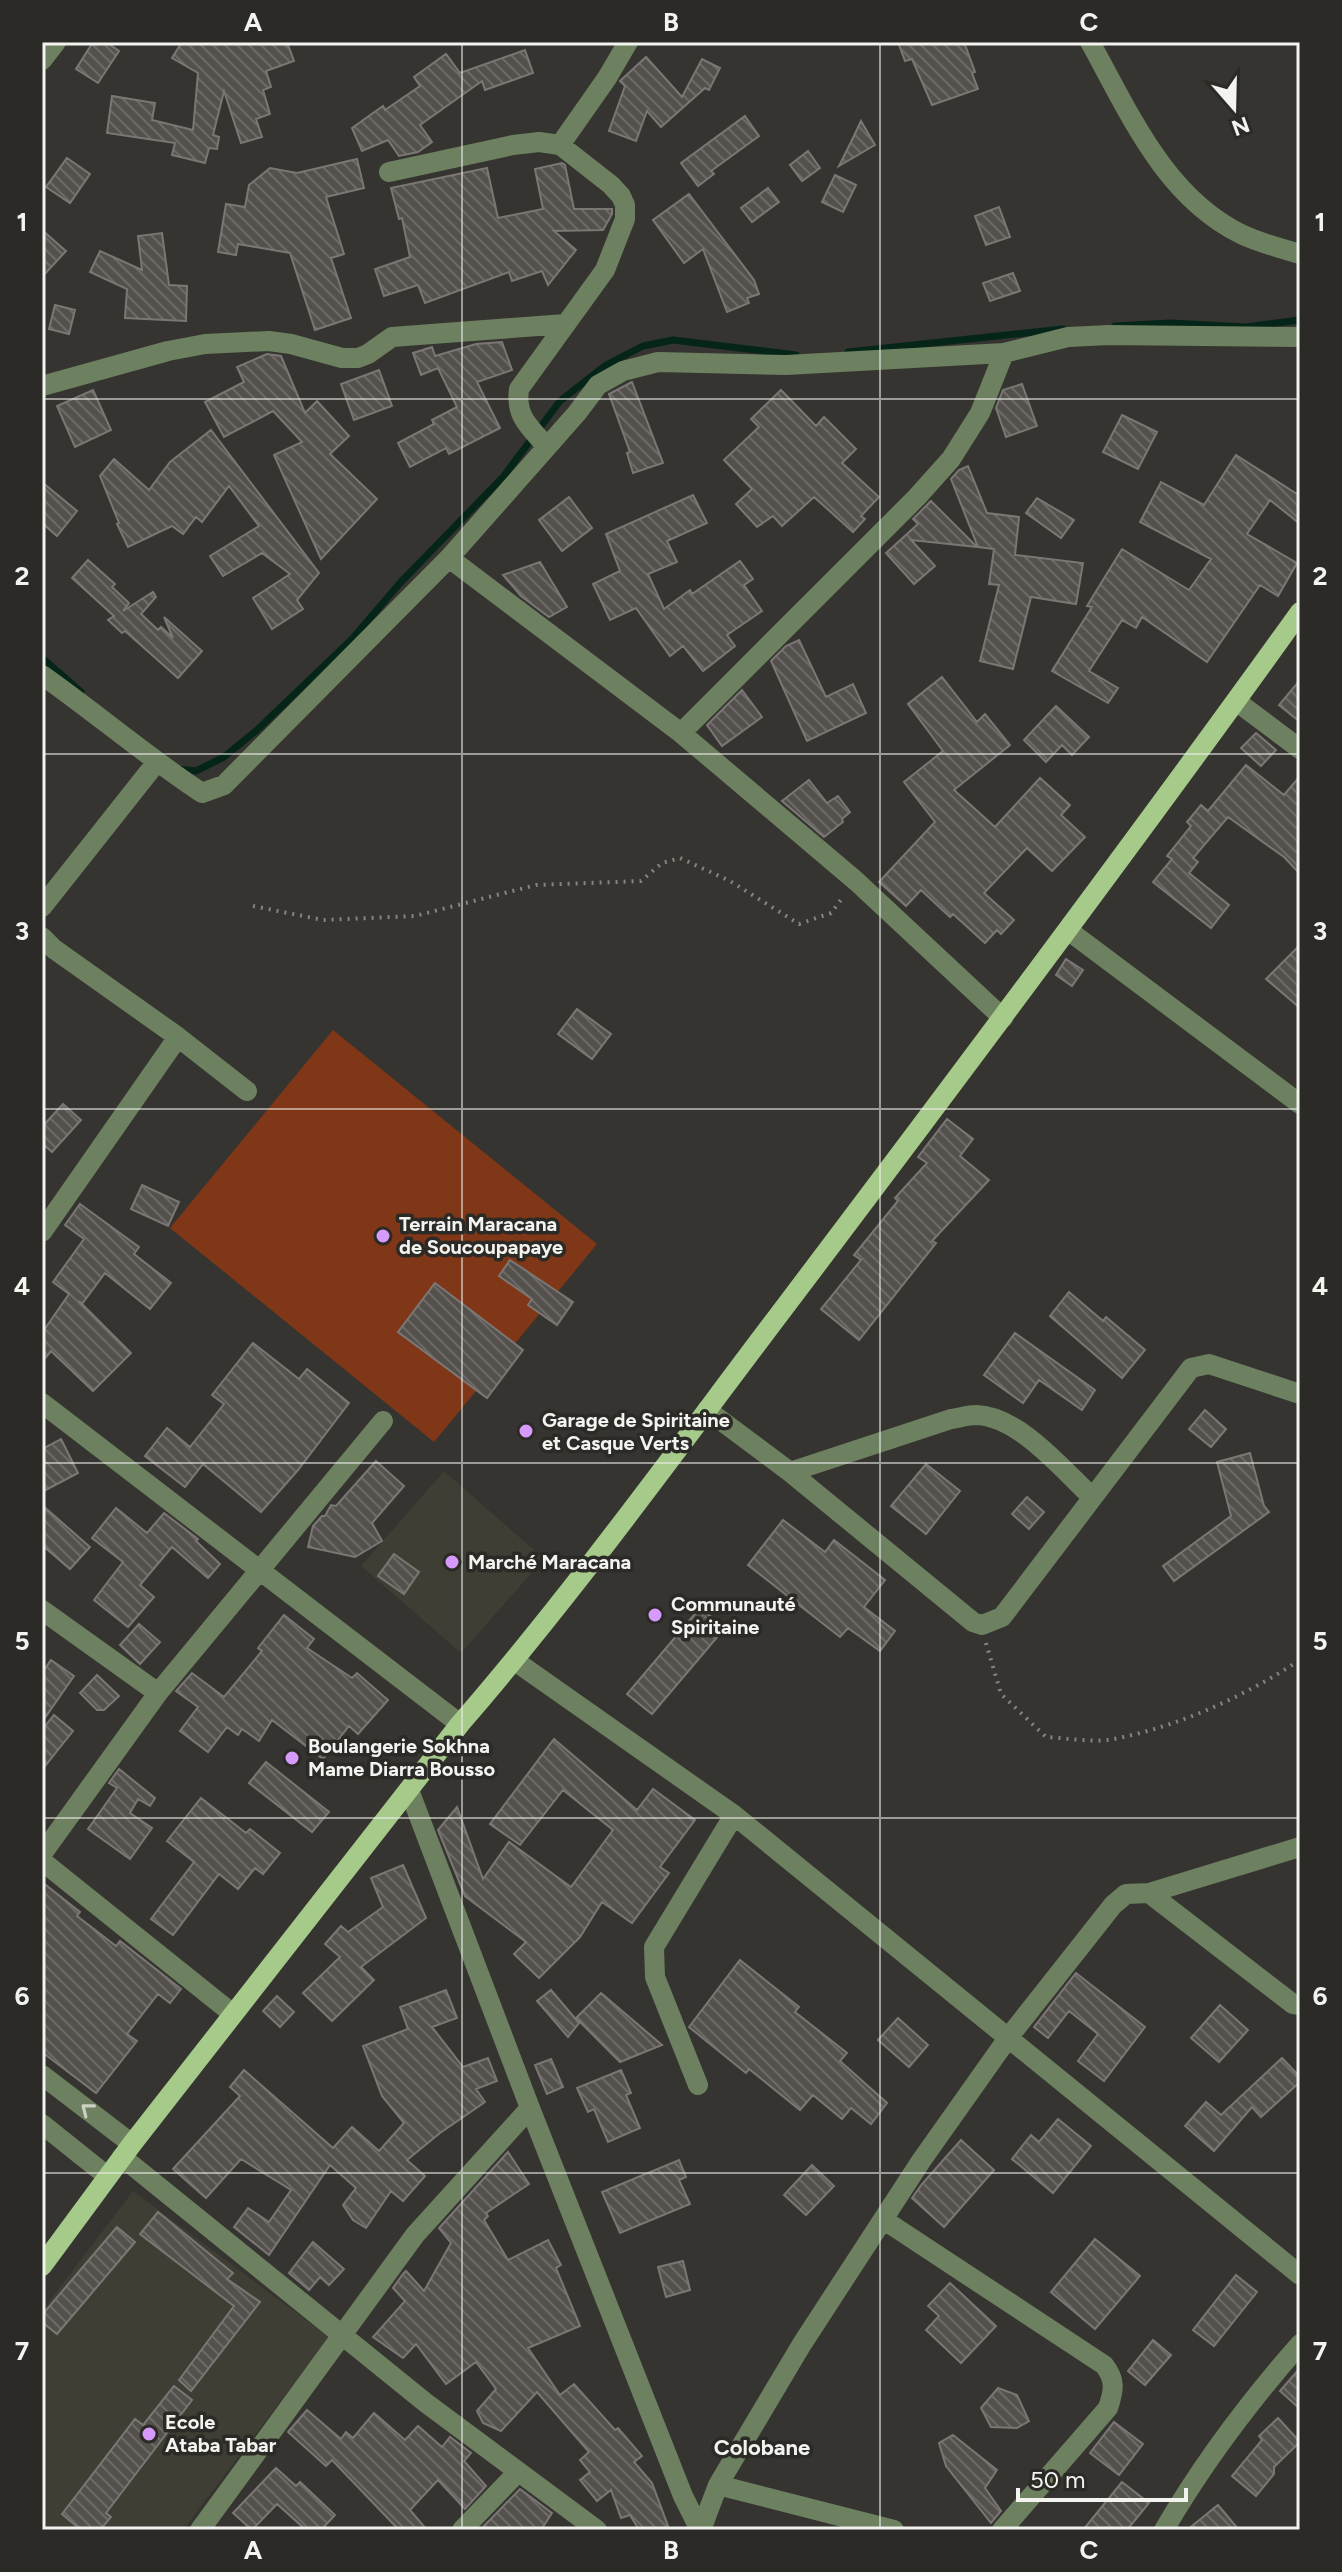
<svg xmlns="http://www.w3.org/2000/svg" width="1342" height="2572" font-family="Figtree,sans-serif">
<defs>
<pattern id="building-back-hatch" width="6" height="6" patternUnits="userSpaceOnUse" patternTransform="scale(2)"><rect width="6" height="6" fill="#54514d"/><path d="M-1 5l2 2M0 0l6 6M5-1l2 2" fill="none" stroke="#6d6a67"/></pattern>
</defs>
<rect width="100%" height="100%" fill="#353430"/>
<path fill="#3f3e34" d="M444 1471 544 1559 461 1653 361 1566Z
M133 2191 329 2337 183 2530H42V2311Z"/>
<path fill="#803717" d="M333 1030 597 1244 434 1442 170 1228Z"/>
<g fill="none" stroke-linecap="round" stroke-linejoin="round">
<path stroke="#052518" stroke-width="7" d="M1115 326 1170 323 1246 327 1300 320
M848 352 1063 329
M42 658 81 692
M177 769 196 771 224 757 257 730 352 639 400 583 503 477 560 401 606 365 643 346 673 340 796 355"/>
</g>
<path fill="url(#building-back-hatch)" stroke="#7b7774" stroke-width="2" d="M93 42H106L119 51 98 83 76 69Z
M182 42H287L294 61 266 71 271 87 263 90 270 114 256 119 262 137 241 143 224 91 213 135 219 137 217 149 209 148 205 163 172 155 175 143 107 133 112 96 155 103 152 120 193 130 198 73 172 58Z
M898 42H951L952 44 964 42 975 72 972 73 978 89 932 105 912 59 905 61Z
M525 50 533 73 485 90 482 81 420 125 432 142 418 152 399 156 388 140 362 151 352 128 383 106 385 110 420 86 414 77 446 54 460 73Z
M646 57 682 97 702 59 720 68 709 90 705 88 661 127 647 111 636 141 609 131 625 86 620 81Z
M745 116 759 136 711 171 714 174 698 186 681 163Z
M861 121 875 145 839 166 852 140Z
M808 151 820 168 802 181 790 165Z
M67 158 90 174 70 203 46 187Z
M357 159 364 188 326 197 344 254 331 258 351 318 315 330 290 253 238 244 236 255 218 252 226 204 245 207 249 185 270 168 297 173Z
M562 163 565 165 574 209H612V214L603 230 554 231 576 250 548 285 542 271 512 281 509 272 425 303 418 285 384 296 375 269 410 257 402 218 399 219 391 188 487 168 498 218 543 209 535 169Z
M835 175 856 185 843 212 822 202Z
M768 188 779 202 752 222 741 208Z
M689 194 754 280 759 294 747 298 749 303 727 312 703 249 684 263 653 220Z
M999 207 1010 237 986 245 975 216Z
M42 230 66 251 42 277Z
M162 233 169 285 187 286 186 321 125 318 127 289 90 272 100 251 142 270 138 236Z
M1013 273 1020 291 990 301 983 283Z
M55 305 75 310 69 334 49 329Z
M502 342 512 370 477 382 500 428 449 454 446 448 410 467 398 443 434 424 432 420 457 407 438 368 421 375 413 353 432 347 435 356 476 344Z
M267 354 281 356 305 413 317 401 349 436 330 454 377 499 321 559 274 455 302 442 273 411 224 437 205 402 244 382 237 367Z
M379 370 392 406 354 420 341 384Z
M632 382 663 463 633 473 627 453 630 452 609 394Z
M1022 384 1037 426 1006 437 996 408 1003 390Z
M93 390 111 430 75 447 57 406Z
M781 390 816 426 824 417 856 449 842 463 879 497 861 516 865 519 853 532 814 497 782 526 773 516 757 527 736 504 752 489 724 460 759 427 751 419Z
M1122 415 1157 432 1138 469 1103 452Z
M211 430 319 573 297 600 303 609 272 629 253 598 290 574 262 553 223 576 210 556 259 526 229 486 202 522 196 517 183 534 172 526 128 547 117 524 119 523 100 476 114 459 149 490 170 462Z
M1236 455 1300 496V524L1270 500 1247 534 1297 563 1278 596 1260 585 1207 662 1142 617 1136 628 1122 620 1089 671 1118 688 1108 703 1052 671 1092 607 1087 606 1122 549 1189 590 1211 559 1140 522 1161 482 1204 505Z
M968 466 987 513 1019 517 1015 555 1083 563 1076 604 1031 597 1013 669 980 661 999 585 989 584 994 549 978 547 951 479 959 470Z
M42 482 77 511 57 536 42 523Z
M693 495 707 523 667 541 677 562 648 574 664 609 690 590 692 594 740 561 753 579 744 585 762 611 727 635 735 646 703 671 683 646 670 656 636 608 610 620 593 584 620 571 606 534Z
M569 497 592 528 562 551 539 520Z
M1037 498 1074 520 1061 538 1026 513Z
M931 501 977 547 911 540 935 566 914 584 886 553 918 524 913 519Z
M88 560 115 584 112 587 129 603 123 611 153 592 156 597 141 614 158 630 161 627 173 638 164 617 202 651 178 678 125 631 122 633 108 620 114 616 72 578Z
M540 562 567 607 549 617 521 596 503 575Z
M799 640 826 697 853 684 866 713 807 741 771 661 786 646Z
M942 677 977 722 985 714 1010 745 954 790 995 827 1040 778 1070 805 1061 815 1085 837 1052 871 1027 848 984 893 1014 920 1001 934 997 930 985 943 953 914 950 917 921 890 906 906 879 882 935 822 904 782 943 751 908 704Z
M1300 680V722L1279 705Z
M742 690 762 717 722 746 707 725Z
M1056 706 1089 737 1072 755 1062 745 1046 762 1024 740Z
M1256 733 1276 750 1261 766 1241 748Z
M1246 765 1284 795 1300 776V874L1284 857 1228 817 1193 858 1198 862 1189 873 1229 905 1211 928 1153 882 1172 859 1167 856 1191 826 1187 822 1201 805 1208 811Z
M809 780 827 803 838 796 850 812 842 819 843 822 824 837 782 801Z
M1300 945V1008L1266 979Z
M1066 959 1083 970 1072 986 1056 975Z
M577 1009 611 1034 592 1059 558 1034Z
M63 1104 81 1120 52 1152 42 1143V1127Z
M947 1119 973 1139 960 1156 989 1180 932 1241 936 1243 859 1340 821 1309 861 1260 854 1255 898 1201 895 1198 927 1163 918 1157Z
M142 1185 179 1202 168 1226 131 1209Z
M80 1204 139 1247 134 1254 171 1283 150 1309 105 1273 82 1304 79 1301 131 1353 93 1391 51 1351 42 1362V1333L69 1294 53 1282 84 1239 65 1225Z
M510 1260 573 1302 557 1325 528 1305 532 1299 499 1276Z
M435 1283 523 1350 487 1398 398 1332Z
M1069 1292 1103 1321 1106 1317 1145 1350 1122 1378 1050 1316Z
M1015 1333 1095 1390 1082 1410 1039 1380 1023 1403 984 1375Z
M253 1343 299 1379 307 1369 349 1403 298 1470 261 1512 203 1464 185 1487 145 1456 167 1428 190 1447 224 1404 212 1395Z
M1205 1410 1226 1429 1211 1447 1189 1429Z
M61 1439 78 1473 42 1492V1449Z
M1250 1453 1264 1506 1269 1512 1174 1581 1163 1566 1231 1516 1217 1462Z
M376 1461 404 1486 372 1523 382 1541 355 1557 308 1547 313 1526 322 1516H325L331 1505 336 1506Z
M926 1464 960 1491 926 1534 891 1506Z
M1027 1497 1044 1512 1029 1529 1012 1514Z
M42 1505 90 1547 70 1569 42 1545Z
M116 1508 147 1533 164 1513 198 1539 196 1541 220 1564 208 1578 172 1547 140 1585 154 1597 128 1627 94 1600 123 1562 92 1538Z
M783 1520 825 1552 834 1540 885 1580 864 1607 895 1631 880 1651 848 1628 840 1637 748 1565Z
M394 1554 419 1572 404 1594 378 1576Z
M700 1608 725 1628 652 1714 627 1694Z
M284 1615 314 1639 307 1648 352 1678 357 1673 388 1700 358 1734 349 1726 323 1759 272 1720 259 1741 242 1729 238 1735 227 1727 208 1752 180 1731 198 1707 176 1691 192 1673 224 1697 262 1651 258 1648Z
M139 1624 160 1642 140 1664 120 1645Z
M51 1660 74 1676 42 1722V1673Z
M97 1675 119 1696 104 1710H97L80 1693Z
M54 1715 73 1731 42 1770V1730Z
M554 1739 637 1810 653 1789 695 1820 660 1867 669 1873 632 1923 602 1902 580 1937 539 1978 514 1954 526 1942 465 1896 438 1830 457 1807 483 1879 509 1842 571 1887 613 1830 563 1790 520 1845 490 1824Z
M266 1762 329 1812 312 1832 249 1783Z
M119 1769 155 1798 150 1806 138 1799 130 1813 152 1828 130 1859 88 1829 117 1788 109 1783Z
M201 1798 246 1833 250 1829 280 1853 263 1874 255 1868 238 1889 219 1874 173 1935 151 1919 194 1862 167 1841Z
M403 1865 426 1918 361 1967 374 1980 332 2021 303 1993 340 1957 325 1944 341 1926 348 1932 383 1907 371 1878Z
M42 1882 80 1912 77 1916 116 1946 120 1941 181 1989 170 2003 158 1994 127 2034 137 2041 96 2093 42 2052Z
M740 1960 799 2007 795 2012 847 2053 840 2061 887 2103 871 2124 851 2108 842 2119 813 2095 800 2110 749 2069 746 2073 689 2027Z
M1076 1973 1145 2027 1104 2081 1078 2061 1098 2034 1069 2011 1048 2038 1034 2027Z
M446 1990 457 2018 432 2027 463 2067 488 2058 497 2081 476 2089 485 2102 440 2133 407 2160 425 2176 403 2201 391 2191 366 2228 353 2220 343 2205 356 2188 330 2165 269 2255 234 2227 248 2208 269 2222 291 2190 241 2159 206 2198 173 2169 240 2096 230 2087 244 2070 333 2148 352 2127 379 2151 404 2123 382 2096 363 2046 408 2029 400 2007Z
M551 1990 579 2023 568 2037 537 2001Z
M601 1993 662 2045 620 2062 576 2018Z
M277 1996 294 2012 280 2027 263 2011Z
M1220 2005 1248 2030 1219 2062 1191 2038Z
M898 2018 928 2045 909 2067 878 2040Z
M1282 2058 1300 2077V2082L1261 2117 1252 2107 1214 2151 1185 2126 1206 2102 1221 2115Z
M551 2059 563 2087 547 2094 535 2065Z
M621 2070 631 2093 626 2095 640 2128 608 2142 594 2109 588 2112 577 2088Z
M1058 2119 1091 2146 1053 2193 1012 2159 1031 2135 1039 2142Z
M961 2140 994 2170 944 2227 912 2198 922 2184Z
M508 2152 529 2184 486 2213 488 2216 484 2220 508 2260 548 2240 561 2265 556 2268 580 2326 528 2348 560 2395 574 2384 615 2430 618 2428 642 2456 634 2462 652 2483 668 2526 657 2530H639L630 2515 621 2518 611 2490 597 2501 580 2480 590 2472 580 2460 589 2452 537 2392 501 2431 483 2423 477 2411 496 2389 476 2362 446 2384 416 2344 403 2358 373 2337 405 2301 393 2288 403 2274 406 2271 424 2291 451 2243 439 2228Z
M679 2160 686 2177 679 2180 690 2204 620 2233 602 2192Z
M812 2165 834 2186 806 2215 784 2195Z
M158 2212 233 2273 227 2279 260 2302 191 2391 179 2380 234 2306 140 2234Z
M117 2227 135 2242 57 2334 42 2322V2315Z
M1095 2239 1140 2276 1095 2329 1051 2292Z
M313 2242 344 2269 329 2285 320 2277 309 2290 289 2273Z
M683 2261 690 2290 666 2297 658 2267Z
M1236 2275 1257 2292 1214 2346 1193 2330Z
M950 2283 996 2326 961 2363 926 2330 939 2316 928 2306Z
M1153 2340 1171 2355 1145 2385 1128 2371Z
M1300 2368V2409L1280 2391Z
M174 2386 192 2400 106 2513 111 2517 100 2530H81L62 2514 135 2419 143 2425Z
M998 2388 1017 2395 1029 2421 1017 2428 991 2427 981 2408Z
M307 2410 341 2439 346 2432 353 2438 374 2413 405 2440 418 2426 442 2447 450 2437 471 2453 464 2461 486 2486 465 2509 438 2480 410 2510 427 2530H399L332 2460 326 2466 288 2432Z
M1278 2418 1300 2442 1274 2467V2474L1256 2496 1232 2476 1262 2440 1259 2436Z
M1114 2422 1143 2444 1119 2475 1090 2453Z
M953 2435 997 2470 985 2488 1001 2511 991 2523 946 2466 939 2443Z
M276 2468 296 2486 300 2482 335 2515 321 2530H306L277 2504 252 2530 233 2513Z
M1122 2482 1149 2503 1127 2530H1083Z
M520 2489 552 2513 541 2530H484L482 2528Z
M1218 2505 1239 2530H1187Z"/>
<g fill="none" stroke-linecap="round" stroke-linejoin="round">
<path stroke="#868582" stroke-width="4" stroke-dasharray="2 6" stroke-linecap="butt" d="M253 906 323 920 415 916 536 885 641 881 662 863 680 858 730 881 799 924 831 913 843 897
M986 1643 1001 1694 1046 1737C1067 1738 1093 1743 1114 1739 1180 1726 1243 1697 1300 1660"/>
<path stroke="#6d8060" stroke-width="20" d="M1090 42C1129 112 1164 196 1241 234 1259 243 1281 248 1300 254
M42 60 56 42
M560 145 607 78 628 42
M389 172 513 145 539 142 560 145 611 185 621 196 625 205V219L605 270 519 389C515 417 530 427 547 447
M42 386 168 351 205 344 269 341 291 344 342 358H358L368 354 392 337 565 324
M449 558 681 733 856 881 1003 1018
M42 675C96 713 146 756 202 793L224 785 449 558 577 413 598 385 623 371 658 362 786 365 1004 353 1068 337 1109 335 1300 337
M1236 701 1300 749
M681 733 917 497 951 459 980 413 1004 353
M42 907 156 763
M1069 931 1300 1104
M42 937 54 949 178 1037 247 1091
M42 1232 178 1037
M42 1403 460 1724
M707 1410 790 1472 973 1622 982 1625 1002 1617 1191 1368 1209 1364 1300 1394
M790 1472 951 1419C959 1418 968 1415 976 1415 1019 1416 1063 1470 1092 1497
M42 1610 158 1693
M515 1661 734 1815 1300 2275
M409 1790 530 2108 683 2496 700 2530
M42 1854 158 1693 383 1421
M42 1861 233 2014
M1149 1893 1300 1847
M42 2075 132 2144
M698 2085 655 1977 654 1947 734 1815
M42 2124 107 2176
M122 2157 426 2403 597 2530
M884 2220 1104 2365C1116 2380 1114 2390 1108 2408L1002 2530
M718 2485 894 2530
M200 2530 415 2235 530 2108
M462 2530 517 2473
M701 2530 718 2485 802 2344 921 2161 1008 2038 1113 1905 1126 1894 1149 1893 1293 2004 1300 2005
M1164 2530C1203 2463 1249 2402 1300 2344"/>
<path stroke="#a5ca89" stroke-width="20" d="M42 2266 132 2144 460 1724C576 1590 680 1445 787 1304 960 1075 1132 846 1300 612"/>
</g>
<defs><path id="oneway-chevron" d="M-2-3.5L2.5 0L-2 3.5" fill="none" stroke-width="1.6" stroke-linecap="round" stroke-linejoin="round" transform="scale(2)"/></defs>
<use stroke="#cbd0c5" href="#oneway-chevron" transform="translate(87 2109) rotate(-142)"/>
<path fill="none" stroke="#f3f3f0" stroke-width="2" stroke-opacity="0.55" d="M462 42V2530M880 42V2530M42 399H1300M42 754H1300M42 1109H1300M42 1463H1300M42 1818H1300M42 2173H1300"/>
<g fill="#d69bfa" stroke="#2b2a26" stroke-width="3">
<circle cx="383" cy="1236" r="8"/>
<circle cx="526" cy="1431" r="8"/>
<circle cx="452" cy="1562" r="8"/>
<circle cx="655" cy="1615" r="8"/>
<circle cx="292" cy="1758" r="8"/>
<circle cx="149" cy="2434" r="8"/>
</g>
<g text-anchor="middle" stroke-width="7" stroke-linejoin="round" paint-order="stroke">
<g font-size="20" font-weight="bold" fill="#f3f3f0" stroke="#2b2a26" text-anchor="start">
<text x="399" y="1231">Terrain Maracana<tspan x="399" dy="23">de Soucoupapaye</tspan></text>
<text x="542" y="1427">Garage de Spiritaine<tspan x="542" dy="23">et Casque Verts</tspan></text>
<text x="468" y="1569">Marché Maracana</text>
<text x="671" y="1611">Communauté<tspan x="671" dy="23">Spiritaine</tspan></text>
<text x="308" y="1753">Boulangerie Sokhna<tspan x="308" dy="23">Mame Diarra Bousso</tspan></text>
<text x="165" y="2429">Ecole<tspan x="165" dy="23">Ataba Tabar</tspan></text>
</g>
<g font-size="22" font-weight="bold" fill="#f3f3f0" stroke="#2b2a26">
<text x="762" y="2455">Colobane</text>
</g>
</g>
<rect width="1342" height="2572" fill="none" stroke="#2b2a26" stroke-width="88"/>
<g transform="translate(1234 108) rotate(160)" stroke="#2b2a26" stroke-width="6" paint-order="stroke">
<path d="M0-6L14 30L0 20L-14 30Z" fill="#f3f3f0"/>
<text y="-12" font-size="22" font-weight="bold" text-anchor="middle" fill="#f3f3f0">N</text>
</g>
<path d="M1018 2488v12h168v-12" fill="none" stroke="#f3f3f0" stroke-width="4"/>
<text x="1030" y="2488" font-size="24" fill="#f3f3f0" stroke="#2b2a26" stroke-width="6" paint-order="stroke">50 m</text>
<rect x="44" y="44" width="1254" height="2484" fill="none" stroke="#f3f3f0" stroke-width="3"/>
<g font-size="26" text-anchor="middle" font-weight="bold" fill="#f3f3f0">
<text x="253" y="31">A</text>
<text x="671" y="31">B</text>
<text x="1089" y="31">C</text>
<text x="22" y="231">1</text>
<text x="1320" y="231">1</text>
<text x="22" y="585">2</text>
<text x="1320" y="585">2</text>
<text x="22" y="940">3</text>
<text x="1320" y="940">3</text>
<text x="22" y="1295">4</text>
<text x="1320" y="1295">4</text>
<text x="22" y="1650">5</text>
<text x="1320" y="1650">5</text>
<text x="22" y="2005">6</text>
<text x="1320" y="2005">6</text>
<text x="22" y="2360">7</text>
<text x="1320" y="2360">7</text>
<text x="253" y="2559">A</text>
<text x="671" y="2559">B</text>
<text x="1089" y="2559">C</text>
</g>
</svg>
